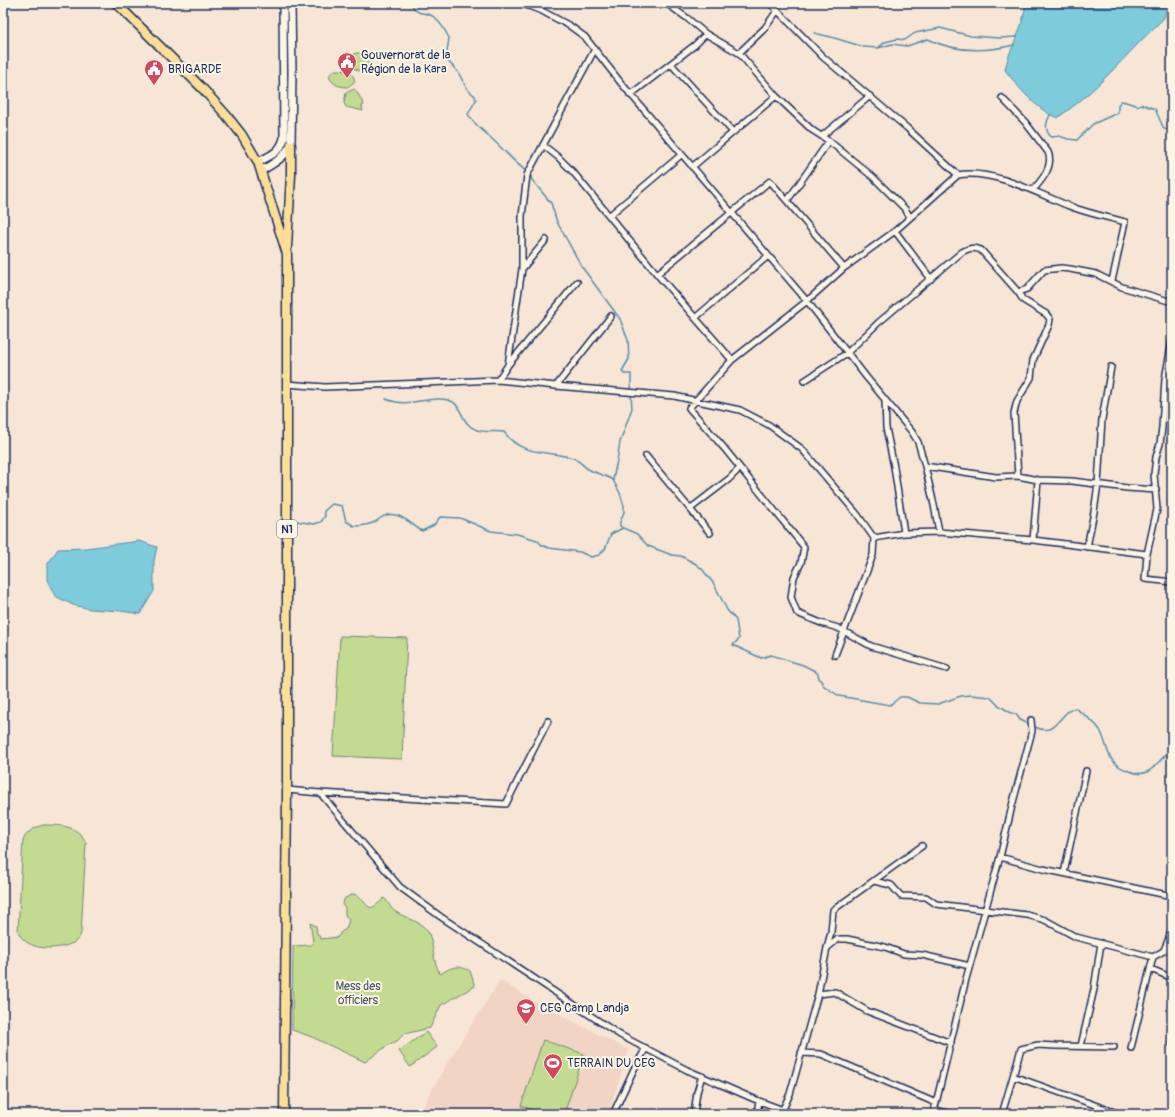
<svg xmlns="http://www.w3.org/2000/svg" width="1175" height="1117" font-family="Pangolin,sans-serif">
<rect width="100%" height="100%" fill="#f7e6d6"/>
<filter id="ink" filterUnits="userSpaceOnUse"><feTurbulence type="fractalNoise" baseFrequency=".025" numOctaves="2"/><feDisplacementMap in="SourceGraphic" scale="8" xChannelSelector="R" yChannelSelector="G"/><feConvolveMatrix kernelMatrix="1 2 1 2 8 2 1 2 1" color-interpolation-filters="sRGB"/></filter>
<g filter="url(#ink)">
<path fill="#f1d4c4" d="M500 980 532 1000 629 1050 608 1114H420L430 1093 449 1060Z"/>
<path fill="#c3db91" stroke="#6f8578" d="M356 53 373 54 369 59 370 61 363 69H361L359 71 350 66 352 56Z
M336 70C344 70 353 71 355 81L348 87C340 87 332 85 329 76L332 72Z
M354 89C358 92 361 100 364 105L362 106 363 111 346 107 344 103 346 93Z
M340 636 407 638 402 759 333 756Z
M43 825C61 825 78 825 86 843L81 934C79 938 77 941 73 943 56 951 25 951 18 931L23 840C28 831 33 828 43 825Z
M354 894C370 901 365 918 384 898 389 902 390 909 396 912 407 919 423 921 429 934 434 947 433 962 440 974 452 967 457 964 470 971L475 986 441 1005 430 1028 404 1034 397 1041 388 1045 365 1062 312 1037 292 1030 293 946 311 945 313 941 310 923 316 926 317 933 321 939 338 937 341 932 346 929 349 920 345 915V907L342 905 345 898Z
M426 1032 437 1047 410 1067 399 1051Z
M543 1040 584 1054 564 1114H545L521 1106Z"/>
<path fill="#7dcbdb" stroke="#568da9" d="M1026 3H1168L1164 18 1159 23C1125 55 1096 93 1057 118 1036 109 1019 88 1005 70 1007 59 1010 53 1014 43 1020 30 1024 17 1026 3Z
M139 541 157 547 154 561V591L140 614 121 611 90 609 73 605 55 596 47 580V565L58 549 86 548Z"/>
<g fill="none" stroke-linecap="round" stroke-linejoin="round">
<path stroke="#568da9" stroke-width="1.5" d="M411 3C419 19 424 9 434 17 440 22 446 32 449 38L446 59 458 72 467 89 475 96 476 100 468 114C474 125 483 130 492 139 504 150 514 162 527 172
M814 33 831 37 864 47 878 48 892 44 907 46 928 39C954 52 985 52 1014 45
M879 47 885 42 897 39 905 40 915 33 940 28 971 36 999 38 1017 37
M1050 115C1046 123 1044 129 1051 137L1059 136 1068 139 1077 140 1093 124 1115 114H1117L1118 112V105L1121 101C1127 102 1132 104 1138 106L1141 104 1155 109 1164 129 1172 130
M530 174 532 180 551 203 557 222 582 267 620 319 628 340 629 359 622 371 624 374H631V391
M386 399C410 409 427 395 448 400 461 403 460 417 469 425 479 435 493 430 504 432 522 457 547 450 573 458 579 460 583 466 588 469 596 474 606 475 613 480
M296 521 314 524 321 522 325 516 324 511 332 504 342 506 346 521 354 526C361 526 369 525 375 522 382 517 387 513 395 515 406 517 413 526 422 531L434 525 440 517 460 518 491 531 517 534 537 540 542 545 549 548 580 552 591 557 599 555 605 549 611 534 623 528 637 534 648 546 672 555 681 556 696 564 702 569 714 584 727 610 736 620 739 639 733 645 761 658 771 655 803 665 815 671 818 674 819 678 824 686 839 696 890 705 900 697H907L920 703 938 704 961 696 971 695 990 697 997 704 1011 713 1016 714 1020 720 1029 724
M623 528 620 526V522L624 512V506L620 493 613 480 614 474 617 461 620 442 632 408 631 394
M1033 726C1057 739 1057 713 1075 708 1083 714 1094 721 1100 730 1110 749 1104 762 1129 771 1135 773 1140 775 1147 772 1157 767 1162 756 1172 750"/>
<defs>
<path id="minor" d="M521 3 542 11 570 26 585 37 621 83 807 301 867 378 912 432 918 442 925 466 934 505 939 532
M666 3 687 18 706 34 739 53 776 96 812 130 829 141 873 177 905 209 910 217
M770 3 823 57 907 128 958 175
M739 53 765 28 777 11
M671 64 733 132
M630 95 695 45 706 34
M1002 98 1025 122 1048 152C1054 166 1042 180 1033 190
M822 136 870 96
M543 145 558 157 573 172 657 274 732 360
M692 167 776 96
M787 201 829 141
M610 215 681 155
M895 231 931 279
M844 268 807 301 732 360 689 408 724 448 804 547 801 563 794 577 791 597 797 613 821 623 838 628 871 646 947 669
M522 269 546 240
M657 274 770 181 844 268 895 231 958 175C993 169 1037 193 1069 206 1087 213 1107 217 1125 222L1112 281
M1018 292 1027 289 1044 270 1061 268 1070 269 1096 274 1122 287 1172 302
M695 318 768 256
M1172 341 1165 379 1162 427 1160 444 1156 457 1154 474 1157 509 1147 554 1145 579 1172 582
M508 365 522 269V216L527 175 595 49
M498 380 508 365 577 282
M804 381 847 353 878 323 962 252C969 248 973 247 981 250L1018 292 1023 300 1046 314 1050 319 1049 325 1033 360 1031 378 1017 401 1014 413 1018 476
M286 384 325 387 498 380 556 386 674 396 740 410 769 425 802 449 857 514 874 538 873 555 835 655
M556 386 611 316
M885 400 886 428 894 467 904 533
M646 456 710 533
M925 466 996 477 1018 476 1038 480 1072 481 1127 488 1156 490
M690 509 729 479 740 468
M874 538 904 533 939 532 1033 540 1147 554
M1033 540 1038 480
M1087 547 1094 512 1098 484 1102 419 1111 367
M287 790 320 793 506 804 548 721
M320 793 400 887 441 917 620 1035 687 1070 759 1101 794 1114
M1000 857 1043 869 1172 896
M1064 873 1086 771
M874 881 891 885 901 896 926 897 936 904 1027 915 1045 920 1076 937 1153 957
M827 948 838 939H847L885 947 904 954 922 955 970 966
M1164 950 1167 943 1172 929
M1151 969 1172 978
M818 994 835 992 867 1011 951 1043
M1172 1044V1041
M1081 1046 1094 989 1101 943
M1131 1048 1153 957 1172 946
M801 1053 821 1054 936 1103
M1013 1076 1120 1114
M783 1109 790 1094 818 994 827 948 831 932 833 910 922 846
M934 1110 953 1114
M613 1114 634 1069 646 1048
M694 1114 697 1092 702 1076
M757 1114 759 1101
M933 1114 936 1103 966 979 1000 857 1012 806 1032 731 1031 720
M1002 1114 1021 1049 1038 1045 1055 1046 1114 1047"/>
<path id="secondary" d="M258 162C270 156 281 152 284 138L283 3
M261 171C274 163 284 158 291 145L292 73 291 3"/>
<path id="trunk" d="M116 3 203 89 227 116 242 135 258 162 287 254V790L284 1114
M287 247 291 175V145"/>
</defs>
<use href="#minor" stroke="#1b2f5e" stroke-width="8"/>
<use href="#secondary" stroke="#1b2f5e" stroke-width="10"/>
<use href="#trunk" stroke="#1b2f5e" stroke-width="11"/>
<use href="#minor" stroke="#fcf5e5" stroke-width="5"/>
<use href="#secondary" stroke="#fcf5e5" stroke-width="7"/>
<use href="#trunk" stroke="#fcde96" stroke-width="8"/>
</g>
</g>
<defs>
<symbol id="civic-pin" viewBox="-11 -11 22 30"><path d="M0 17L-7.5 6A9.5 9.5 0 1 1 7.5 6Z" fill="#d1495b" stroke="#fcf5e5"/><path d="M-.6-6.5H3V-4.5H.6V-3L4-1V1h2V6H-6V1h2V-1L-.6-3ZM-1.2 2.5V6h2.4V2.5Z" fill="#fff"/></symbol>
<symbol id="school-pin" viewBox="-11 -11 22 30"><path d="M0 17L-7.5 6A9.5 9.5 0 1 1 7.5 6Z" fill="#d1495b" stroke="#fcf5e5"/><path d="M0-5L7-2L0 1L-7-2ZM-4 1L0 2.5L4 1V4Q0 6-4 4Z" fill="#fff"/></symbol>
<symbol id="stadium-pin" viewBox="-11 -11 22 30"><path d="M0 17L-7.5 6A9.5 9.5 0 1 1 7.5 6Z" fill="#d1495b" stroke="#fcf5e5"/><path d="M0-5a6.5 5 0 1 0 0 10a6.5 5 0 1 0 0-10ZM-3.5-1.8h7v3.6h-7Z" fill="#fff"/></symbol>
</defs>
<g fill-rule="evenodd">
<use href="#civic-pin" x="336" y="51" width="22" height="30"/>
<use href="#civic-pin" x="143" y="58" width="22" height="30"/>
<use href="#school-pin" x="515" y="997" width="22" height="30"/>
<use href="#stadium-pin" x="542" y="1052" width="22" height="30"/>
</g>
<g text-anchor="middle" stroke-width="4" stroke-linejoin="round" paint-order="stroke">
<rect fill="#fcf5e5" stroke="#5e6a86" stroke-width="1" x="277" y="520" width="20" height="18" rx="3"/>
<g font-size="11" font-weight="bold" fill="#1b2f5e">
<text x="287" y="533">N1</text>
</g>
<g font-size="12" fill="#1b2f5e" stroke="#fcf5e5" text-anchor="start">
<text x="361" y="59">Gouvernorat de la<tspan x="361" dy="14">Région de la Kara</tspan></text>
<text x="168" y="73">BRIGARDE</text>
<text x="540" y="1012">CEG Camp Landja</text>
<text x="567" y="1067">TERRAIN DU CEG</text>
</g>
<g font-size="12" fill="#455a6b" stroke="#fcf5e5">
<text x="358" y="990">Mess des<tspan x="358" dy="14">officiers</tspan></text>
</g>
</g>
<rect width="1175" height="1117" fill="none" stroke="#fcf5e5" stroke-width="16"/>
<rect x="8" y="8" width="1159" height="1101" fill="none" stroke="#1b2f5e" stroke-width="1.5" filter="url(#ink)"/>
</svg>
